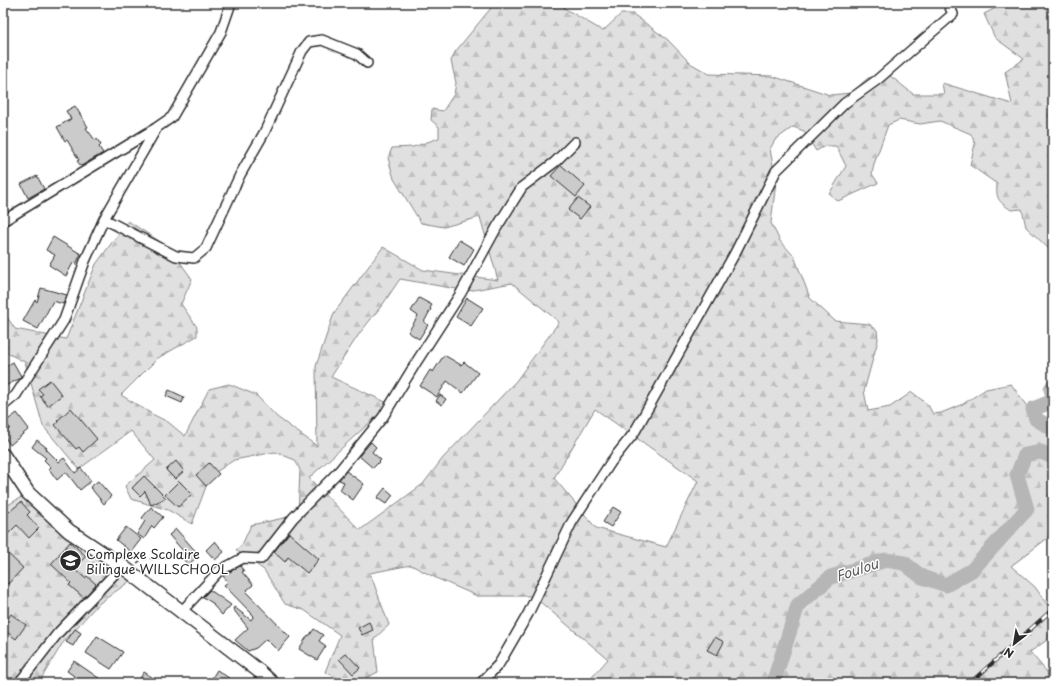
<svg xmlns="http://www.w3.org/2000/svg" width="1056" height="686" font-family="'Playpen Sans',sans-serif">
<defs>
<pattern id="forest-firs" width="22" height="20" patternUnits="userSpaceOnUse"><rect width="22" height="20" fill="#e0e0e0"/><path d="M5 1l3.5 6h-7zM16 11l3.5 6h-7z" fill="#c0c0c0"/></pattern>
</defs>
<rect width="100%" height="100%" fill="#fff"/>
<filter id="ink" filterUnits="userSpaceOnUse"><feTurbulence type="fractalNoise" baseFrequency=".025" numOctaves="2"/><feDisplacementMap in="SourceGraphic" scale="8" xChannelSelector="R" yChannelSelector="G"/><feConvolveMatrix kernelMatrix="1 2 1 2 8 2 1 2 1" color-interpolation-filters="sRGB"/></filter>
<g filter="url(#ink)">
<path fill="url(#forest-firs)" stroke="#868686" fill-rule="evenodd" d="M495 3H565L564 8 603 31 621 14H633L668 40 690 63 709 74 772 76 830 95 851 93 868 78 888 74 913 94H944L942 83 1012 104 1005 72 1024 59 995 38 984 14 1005 3H1053V251L1048 248 1026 227 1022 209 1011 210C998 201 996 199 997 184L970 165 975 144 971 134 940 121 920 124 899 120 888 125 874 164 872 174 878 183 838 201 829 194 846 166 836 146H825L816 151 804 131 793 127 775 140 770 149 776 182 771 223 780 241 794 256 810 298 835 321 869 324 877 330 878 340 864 391 868 411 890 407 912 392 928 405 933 414 941 413 963 404 986 389 1011 384 1036 419 1053 429V534L1011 566 1035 587 1053 613V633L1047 640 1030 652 1053 679V683H587L608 659 533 596H477L438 579 411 565 370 573 389 625 374 639 378 672C350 686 354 685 325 672L340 635 304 610 285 604 264 570 236 550 242 545 251 525 298 515 300 470 295 460 275 452 234 460 210 476 192 524 168 510 131 499 125 486 155 460 131 431 79 469 43 426 25 362 3 351V311L15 329 66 339 96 264 128 221 170 248 192 279 181 304 197 327V336L158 358 121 395 152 414 168 422 185 436 209 389 229 384 256 395 277 417 317 446 316 366 334 313 383 247 423 270 498 280 480 217 444 227 421 223 394 179 388 158 392 148 413 147 439 138V127L431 120 432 109 443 111 454 94 456 83 451 61 455 52ZM400 279 468 291 512 283 559 322 516 381 443 458 423 484 360 530 309 478 390 404 331 377 359 334 383 304ZM595 409 698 481 666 547 596 528 554 478Z
M28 493 127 570 130 581 97 605 62 644 41 679 43 683H3V508Z"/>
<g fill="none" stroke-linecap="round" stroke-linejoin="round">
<path stroke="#b6b6b6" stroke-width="15" d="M1053 386 1051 389 1053 396
M1053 401 1033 409 1036 419 1053 429
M776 683 775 677 798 605 831 577 886 560 904 563 922 577 946 585 972 570 1027 509 1017 475 1025 455 1041 452 1053 457"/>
</g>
<path fill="#cbcbcb" stroke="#2b2b2b" d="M75 106 88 127 86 128 95 140 97 139 101 145 99 147 103 153 81 166 77 161 79 160 67 140 65 141 57 127 71 119 66 111Z
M561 165 585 186 576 197 551 176Z
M37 176 44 189 28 198 21 184Z
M578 198 590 207 580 219 568 210Z
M53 237 81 254 76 264 73 263 66 276 49 265 55 255 46 250Z
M459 240 474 249 464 266 449 257Z
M41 288 67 295 63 304 53 301 38 329 23 321 35 300 37 302Z
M419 298 432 305 430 308 431 309 424 322 428 325 419 339 408 332 418 316 411 311Z
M467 298 483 308 471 326 456 317Z
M444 355 461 365 464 362 478 373 463 393 447 381 437 397 420 386 430 370 433 372Z
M13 362 21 376 19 379 3 387V368Z
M50 380 62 395 48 406 40 396 43 394 38 389Z
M169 390 184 397 182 403 166 396Z
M440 395 446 399 442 405 436 401Z
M71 408 97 439 83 452 79 447 76 449 55 425 58 422 57 421Z
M17 413 29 429 10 445 3 434 10 428 5 422Z
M37 440 47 448 46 449 59 462 64 458 75 473 81 468 91 481 80 490 66 472 57 480 49 469 51 467 44 460 46 458 32 447Z
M371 442 376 447 372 452 381 460 373 468 359 456Z
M176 461 184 471 175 479 166 470Z
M209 463 219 474 206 486 196 475Z
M346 471 364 484 353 500 340 490 344 482 339 480Z
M144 476 166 498 151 505 145 491 140 496 132 488Z
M98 481 111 496 104 504 90 487Z
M179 481 192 494 178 507 165 495Z
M385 488 393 495 386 504 377 498Z
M21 502 30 512 27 515 39 528 29 538 17 525 3 539V505L9 512Z
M151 507 163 517 154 528 152 526 144 539 137 534 145 521 142 518Z
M613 507 621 512 611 527 603 522Z
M126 527 141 539 131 552 116 540Z
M176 529 199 555 188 565 180 555 184 552 169 535Z
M289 533 319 559 307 573 288 557 285 562 274 552Z
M215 541 224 552 215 560 206 550Z
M70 542 86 556 74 569 85 578 87 576 96 584 84 598 69 585 71 583 51 564Z
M3 549 23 568 8 584 3 580Z
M240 566 244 571 242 572 253 585 247 590H248L246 592 290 637 278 651 266 639 256 648 248 651 235 640 248 628 233 609 234 607 251 620 254 616 224 585 228 582 223 576Z
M210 590 231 605 222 615 213 605 214 604 203 597Z
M11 614 26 625 16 639 3 629V625Z
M369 622 373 630 362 635 358 628Z
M75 629 81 633 73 646 66 642Z
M314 629 323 635 319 641 326 646 317 660 299 649 308 635 309 636Z
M97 636 123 652 111 669 86 653Z
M715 637 724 642 717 655 707 650Z
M346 653 360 668 353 674 339 659Z
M74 661 106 683H84L67 671Z
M217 670 229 678 226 683H209Z
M144 672 161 683H137Z"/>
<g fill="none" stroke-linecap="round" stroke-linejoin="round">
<defs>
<path id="street" d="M104 219 176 256 194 258 206 248 240 175 264 133 302 51 309 42 322 40 357 54 367 63
M3 221 156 128 172 117 221 32 231 3
M3 406 16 395 64 320 85 261 104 219 156 129
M181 612 219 571 243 558 261 559 293 518 339 471 383 417 417 361 461 293 497 227 522 187 555 162 575 142
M19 683 58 633 122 566
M481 683 499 664 528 614 572 522 611 462 634 433 735 253 776 171 845 103 877 80 953 14 948 3"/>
<path id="secondary" d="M3 455 28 493 69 531 122 566 259 671 272 683"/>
</defs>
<use href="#street" stroke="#2b2b2b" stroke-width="12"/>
<use href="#secondary" stroke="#2b2b2b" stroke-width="16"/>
<path stroke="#2b2b2b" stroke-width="1.5" stroke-dasharray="4 3" stroke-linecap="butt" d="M960 7 964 3
M137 563 143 559 171 557"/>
<use href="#street" stroke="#fff" stroke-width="9"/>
<use href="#secondary" stroke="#fff" stroke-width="13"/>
<defs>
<path id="rail" d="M970 683 1053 609"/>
</defs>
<use href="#rail" stroke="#2b2b2b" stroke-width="4"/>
<use href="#rail" stroke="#fff" stroke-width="2.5" stroke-dasharray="8" stroke-linecap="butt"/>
</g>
</g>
<defs>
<symbol id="school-disc" viewBox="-11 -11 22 22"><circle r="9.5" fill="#2b2b2b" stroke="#fff"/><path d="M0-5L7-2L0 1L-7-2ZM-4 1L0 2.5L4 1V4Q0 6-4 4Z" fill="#fff"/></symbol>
</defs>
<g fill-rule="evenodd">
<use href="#school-disc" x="58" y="548" width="25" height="25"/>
</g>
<g text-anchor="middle" stroke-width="3" stroke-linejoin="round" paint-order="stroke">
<g font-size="13" fill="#2b2b2b" stroke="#fff" text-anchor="start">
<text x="86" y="559">Complexe Scolaire<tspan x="86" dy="15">Bilingue WILLSCHOOL</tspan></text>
</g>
<g font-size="14" font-style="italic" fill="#5c5c5c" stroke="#fff">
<text transform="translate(857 570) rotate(-18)" y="5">Foulou</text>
</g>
</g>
<rect width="1056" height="686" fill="none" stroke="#fff" stroke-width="16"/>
<rect x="8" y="8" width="1040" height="670" fill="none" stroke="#2b2b2b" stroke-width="1.5" filter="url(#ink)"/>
<g transform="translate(1014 644) rotate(211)" stroke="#ffffff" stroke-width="3" paint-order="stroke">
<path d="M0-3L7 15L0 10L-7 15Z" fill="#2b2b2b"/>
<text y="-6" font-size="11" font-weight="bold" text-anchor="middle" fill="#2b2b2b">N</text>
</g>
</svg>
